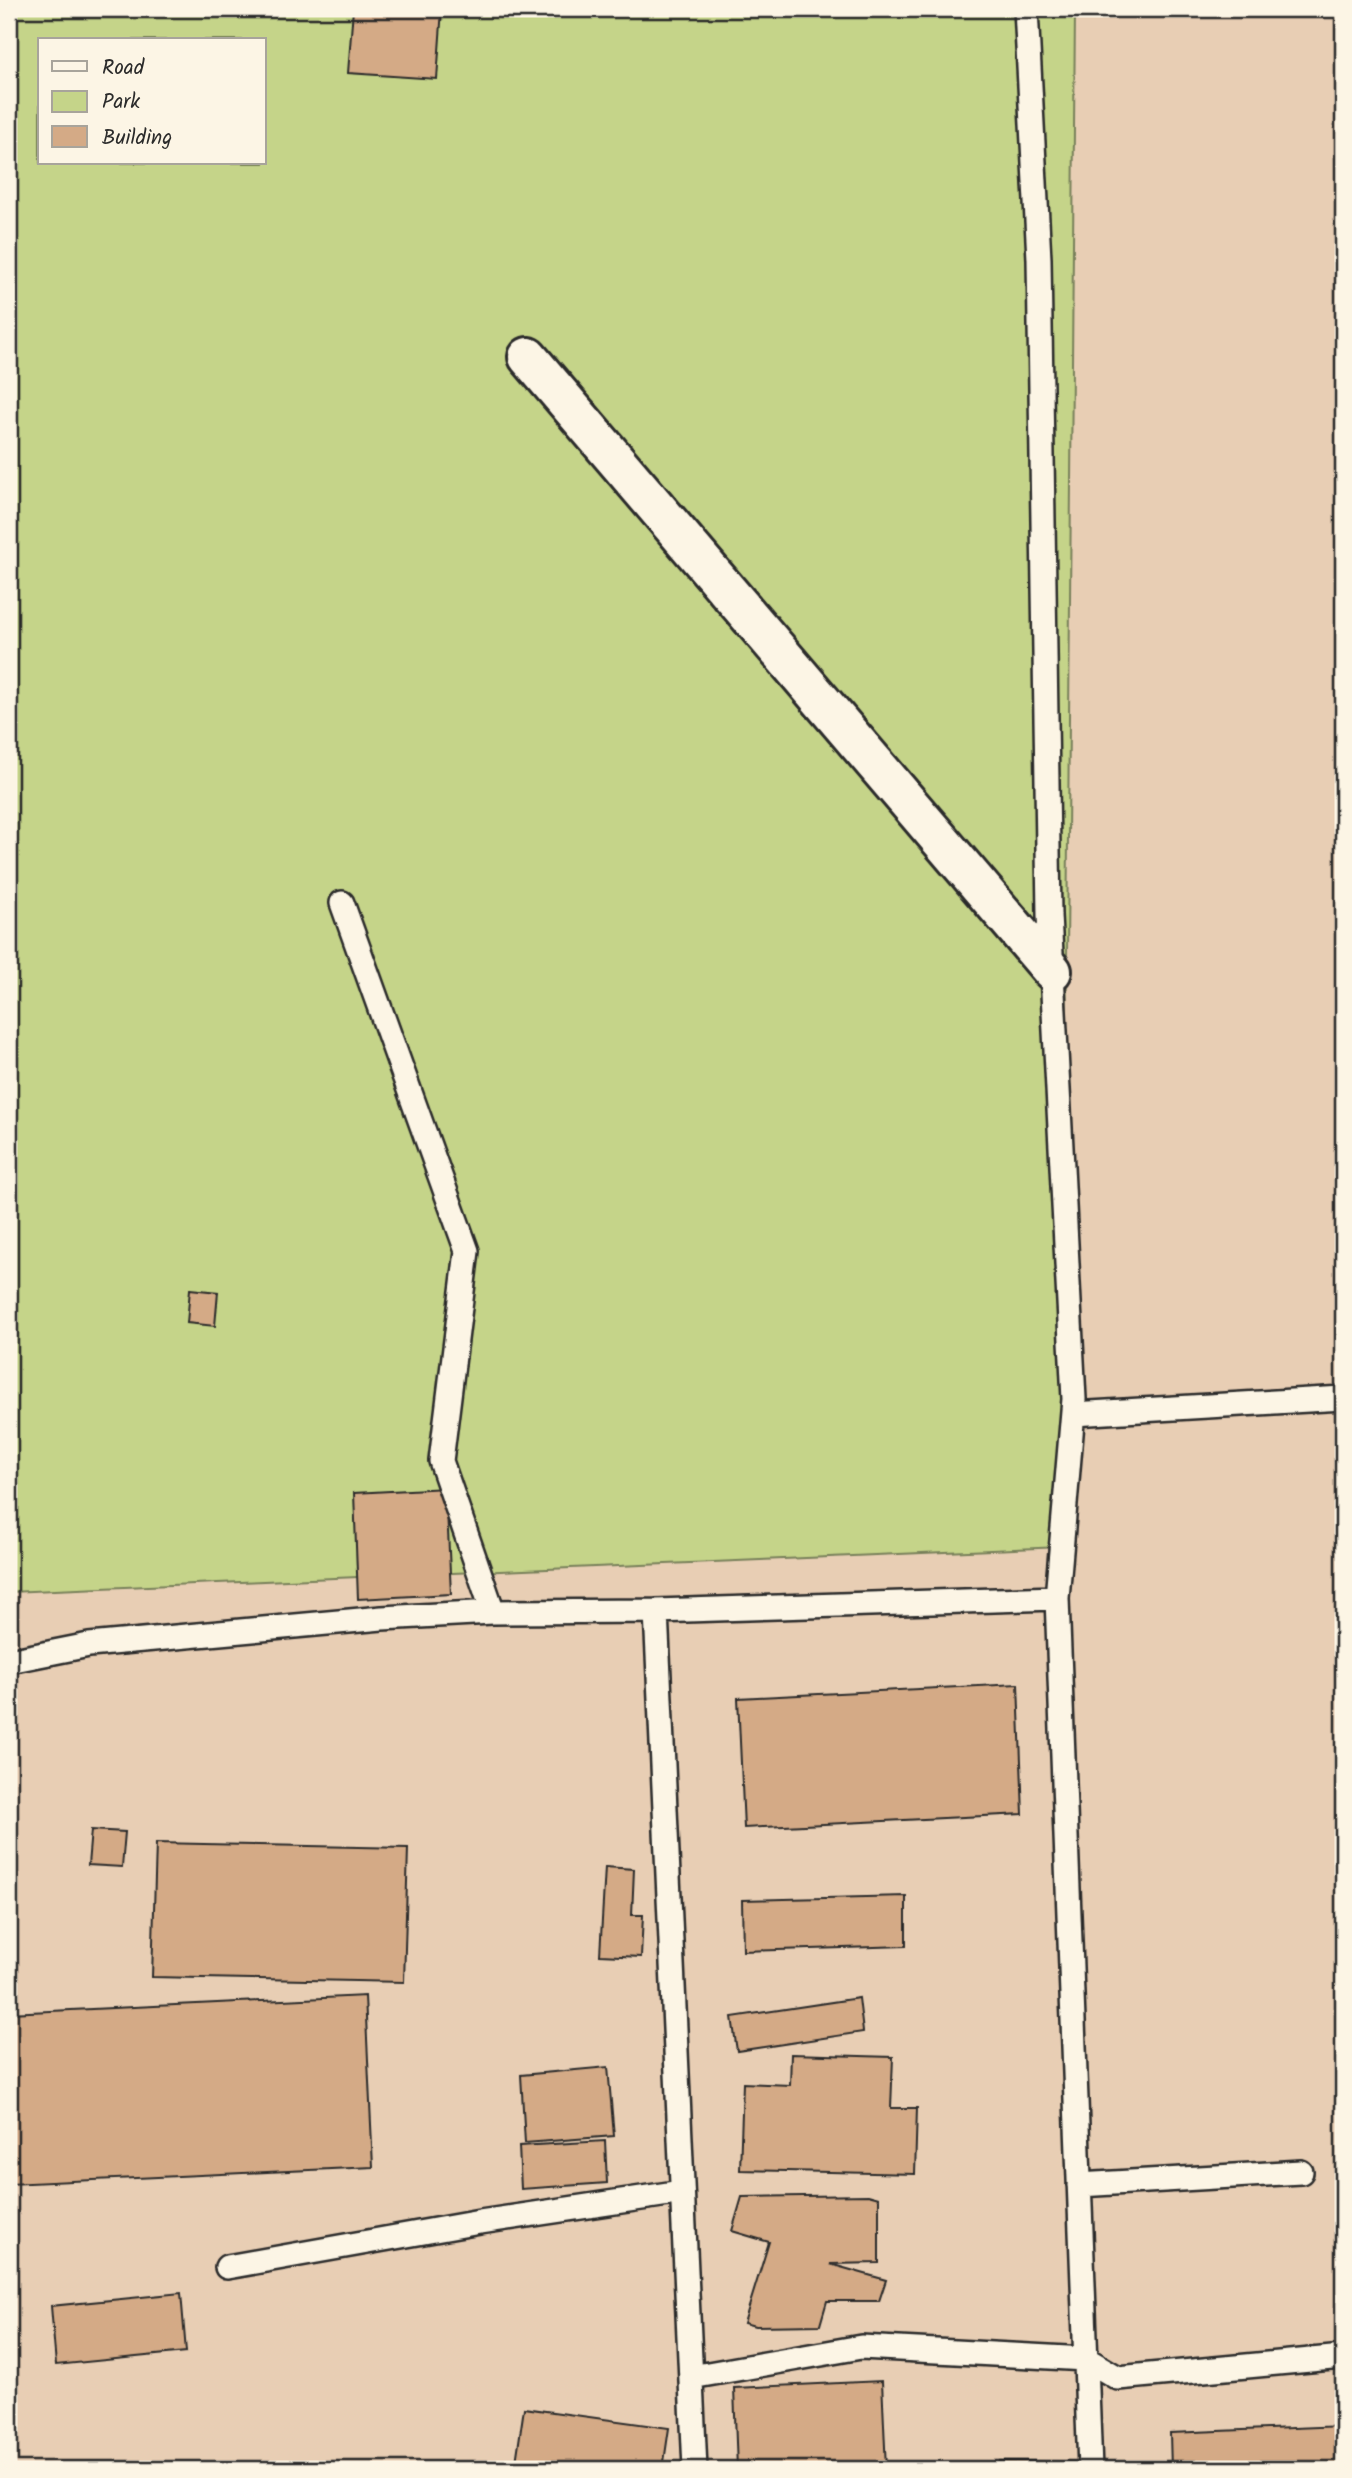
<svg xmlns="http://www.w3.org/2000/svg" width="1352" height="2478" font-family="Kalam,sans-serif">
<rect width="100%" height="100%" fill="#f0dec8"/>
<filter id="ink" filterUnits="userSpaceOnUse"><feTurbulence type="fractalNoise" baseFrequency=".0143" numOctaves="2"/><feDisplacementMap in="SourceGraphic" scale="14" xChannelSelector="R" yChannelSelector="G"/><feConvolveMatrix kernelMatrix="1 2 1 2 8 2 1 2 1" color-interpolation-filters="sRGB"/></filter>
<g filter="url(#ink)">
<path fill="#e8ceb4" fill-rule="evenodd" d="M9 9H1343V2469H9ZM40 40H264V163H40Z"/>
<path fill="#c5d489" stroke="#78805a" stroke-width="2" fill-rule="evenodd" d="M9 9H1075L1062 1547 9 1592ZM40 40H264V163H40Z"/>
<path fill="#d4aa86" stroke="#2b2b2b" stroke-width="2" d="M353 9H442L437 79 348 73Z
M190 1289 218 1292 215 1326 187 1323Z
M446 1488 451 1594 358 1599 354 1493Z
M1018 1684 1023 1814 744 1828 738 1698Z
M91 1830 125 1832 122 1867 88 1865Z
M156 1843 408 1848 404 1982 152 1977Z
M605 1867 634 1869 632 1915H643L641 1957 600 1955Z
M906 1896V1946L743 1951 742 1900Z
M365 1996 373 2167 9 2184V2013Z
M859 1998 863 2032 737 2051 732 2017Z
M791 2054 893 2057 891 2108H917L915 2174 740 2170 743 2083 790 2085Z
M608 2067 614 2136 525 2143 521 2075Z
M605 2141 607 2183 521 2189 519 2146Z
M868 2195 879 2198V2263L830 2264 886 2280 879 2301H827L820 2325 755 2326 744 2323 769 2242 732 2231 742 2197Z
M181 2293 186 2352 56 2365 51 2306Z
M882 2381 886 2469H737L734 2388Z
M524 2408 669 2428 663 2469H515Z
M1343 2426V2469H1171L1170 2433Z
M999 2461 1074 2462V2469H999Z"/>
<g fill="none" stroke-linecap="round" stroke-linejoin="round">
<defs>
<path id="service" d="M1026 9 1039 259 1049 915 1074 1399 1057 1598 1090 2469
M342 903 467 1251 441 1461 493 1612
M1073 1414 1343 1398
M656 1611 695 2469
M9 1661 89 1645 382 1618 493 1612 656 1611 1057 1598
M1079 2185 1301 2172
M227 2267 480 2222 682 2192
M691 2377 861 2347 1086 2359 1118 2378 1343 2357"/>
<path id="minor" d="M528 357 1052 971"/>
</defs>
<use href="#service" stroke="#2b2b2b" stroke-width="28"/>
<use href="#minor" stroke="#2b2b2b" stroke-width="44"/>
<use href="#service" stroke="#fcf5e5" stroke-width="23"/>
<use href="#minor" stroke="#fcf5e5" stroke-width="38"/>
</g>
</g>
<rect width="1352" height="2478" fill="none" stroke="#fcf5e5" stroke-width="35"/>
<rect x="18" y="18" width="1317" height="2443" fill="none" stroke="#2b2b2b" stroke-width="2.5" filter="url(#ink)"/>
<rect x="38" y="38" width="228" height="126" fill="#fcf5e5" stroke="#a8a49b" stroke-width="2"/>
<rect x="52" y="61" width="35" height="10" fill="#fcf5e5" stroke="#a8a49b" stroke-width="2"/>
<text x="102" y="74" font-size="21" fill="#2b2b2b">Road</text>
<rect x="52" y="91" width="35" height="21" fill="#c5d489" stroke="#a8a49b" stroke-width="2"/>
<text x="102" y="108" font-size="21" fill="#2b2b2b">Park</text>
<rect x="52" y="126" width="35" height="21" fill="#d4aa86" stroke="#a8a49b" stroke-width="2"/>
<text x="102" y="144" font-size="21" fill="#2b2b2b">Building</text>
</svg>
